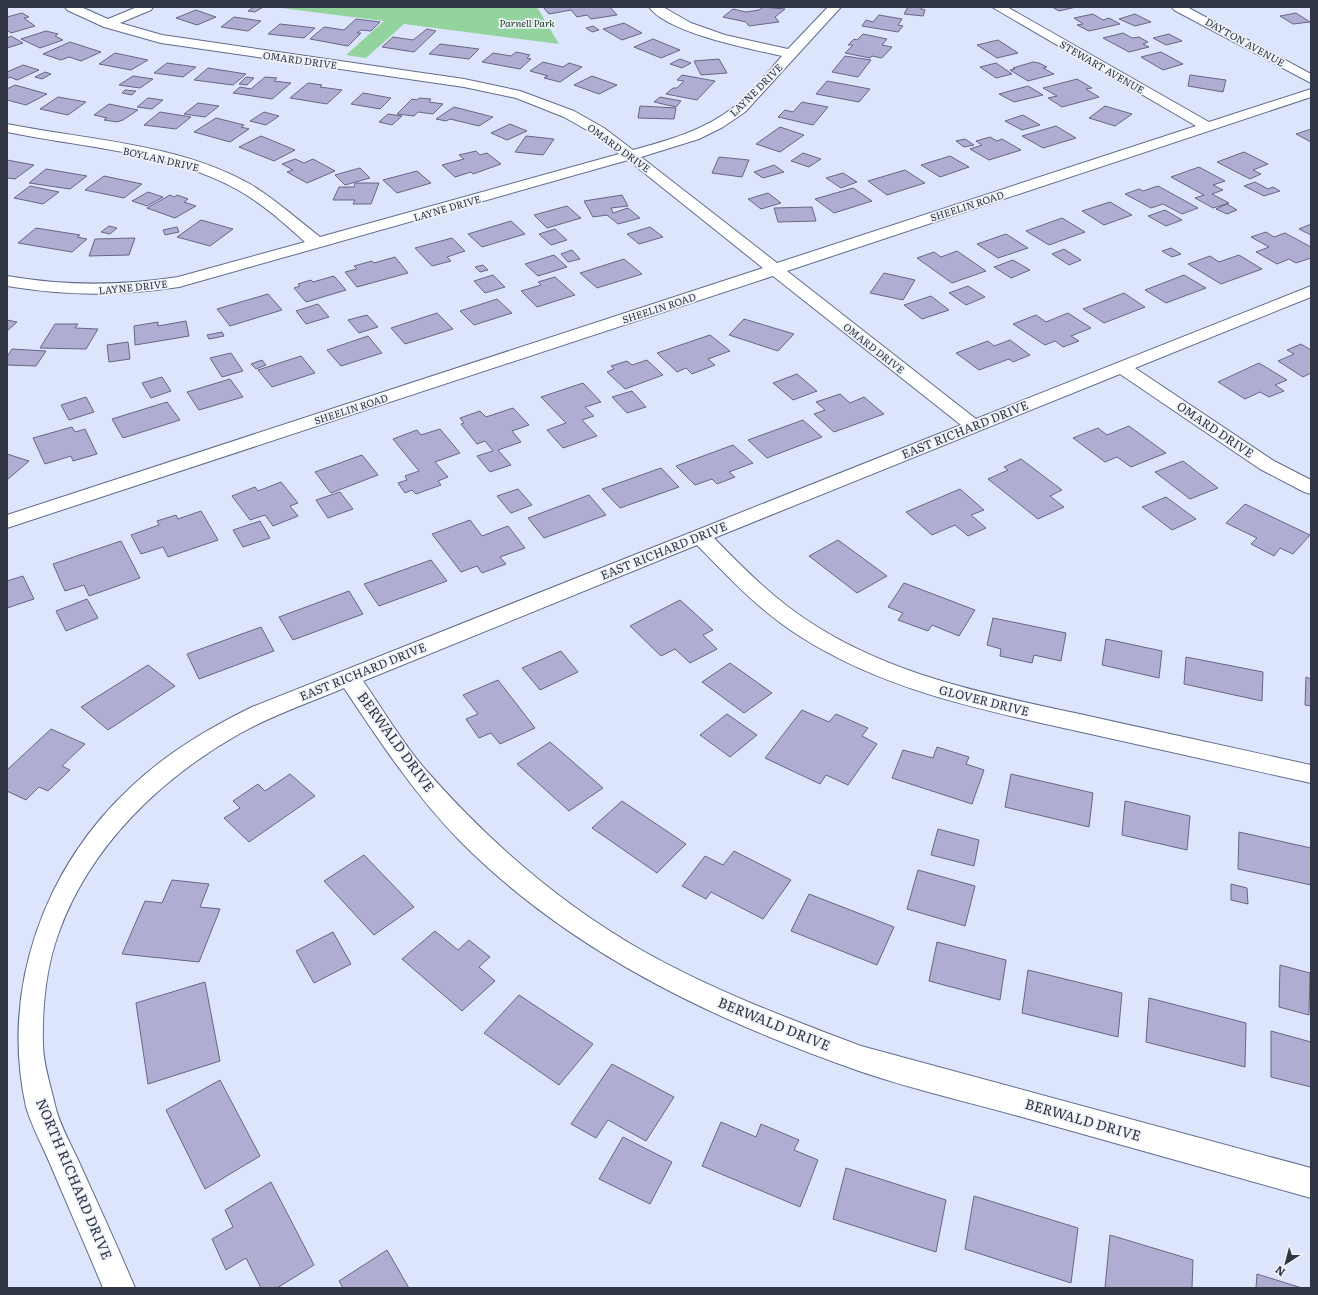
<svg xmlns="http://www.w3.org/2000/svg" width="1318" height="1295" font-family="Literata,serif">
<rect width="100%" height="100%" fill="#dce5fb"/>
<path fill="#93d39d" d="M537 7 559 44 404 24 366 58 346 55 384 21 281 8Z"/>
<path fill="#b0add2" stroke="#686587" d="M254 7H263L255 12 248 11Z
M543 7H610L617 15 591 19 587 15 577 17 571 10 549 14Z
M763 7 785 9 775 17 779 22 749 26 746 22 723 17 733 9 746 12 759 10Z
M908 7H922L921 9 925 10 923 16 904 14Z
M1052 7H1076L1059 11Z
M196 10 216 17 197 25 176 18Z
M22 13 29 17 24 18 35 26 11 33 7 30V17Z
M1296 13 1310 22 1293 24 1280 16Z
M1093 14 1103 20 1109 18 1120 24 1089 31 1077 25 1083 24 1074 18Z
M1135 14 1151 22 1135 26 1119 19Z
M879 15 902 19 898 25 903 26 898 32 862 26 866 20 873 22Z
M234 17 261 21 248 31 221 27Z
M356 19 380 22 371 31 361 30 357 33H361L348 46 310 39 324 27 344 30Z
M624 23 642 33 622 40 603 29Z
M280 24 315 28 304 38 268 34Z
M593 26 599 30 592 32 586 28Z
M427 29 436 31 414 52 382 47 393 37 413 40Z
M46 31 58 34 55 36 63 40 40 48 21 39Z
M1123 33 1132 38 1139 37 1148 42 1143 44 1149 47 1129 52 1103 38Z
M863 34 887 39 882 45 892 47 882 58 872 56 870 58 845 53 853 45H848L854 39 857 40Z
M1169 34 1182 41 1166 45 1153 38Z
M11 36 23 43 7 48V38Z
M653 39 680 50 661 58 634 47Z
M998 40 1018 53 997 58 977 45Z
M70 42 101 52 81 61 69 57 61 60 43 54Z
M440 44 479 49 469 59 429 54Z
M516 52 530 55 527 58 531 59 520 69 482 62 493 53 511 56Z
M1161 52 1183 64 1163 70 1141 57Z
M115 53 148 60 131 70 99 64Z
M845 56 871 60 858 77 832 72Z
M680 59 691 63 682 68 670 64Z
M719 59 727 73 701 75 694 61Z
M543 62 563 67 569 63 582 67 560 82 544 78 548 76 530 71Z
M1033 62 1039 63 1047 67 1043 68 1054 74 1028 81 1010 70 1015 69 1013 68Z
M167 63 196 67 183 77 154 73Z
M996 63 1012 74 996 78 980 67Z
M23 65 39 70 17 80 10 77 7 79V72Z
M208 68 246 74 233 85 194 80Z
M45 72 51 74 42 79 35 77Z
M682 75 715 81 697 100 666 94 673 88H677L684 81 677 80Z
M1190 75 1226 80 1223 92 1188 86Z
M133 76 153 79 140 88 119 85Z
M592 76 617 85 599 94 574 85Z
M246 77 254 78 247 85 239 84Z
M265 77 277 78 274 81 291 83 272 99 233 93 240 87 251 89Z
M1077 79 1092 88 1086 89 1099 97 1062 107 1048 98 1057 96 1043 88Z
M827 81 870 89 859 102 816 94Z
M308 83 322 85 320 87 342 90 327 104 290 98Z
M15 85 47 94 26 105 7 100V89Z
M1028 86 1043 95 1014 102 999 94Z
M125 90 136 91 132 95 122 93Z
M363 93 391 98 380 109 351 104Z
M58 97 86 102 68 115 40 109Z
M660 97 681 101 676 107 654 102Z
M148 98 163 100 152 109 137 107Z
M419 98 431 99 429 102 443 104 433 114 418 112 414 116 397 114 412 99 417 100Z
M802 102 828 107 813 125 778 117 785 110 793 112Z
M198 103 219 106 205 117 184 114Z
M109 104 138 110 123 120 117 122 104 120 107 118 94 115Z
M640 106 676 108 674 119 638 118Z
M1105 106 1132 114 1115 126 1089 118Z
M454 107 493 117 479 126 450 119 446 121 436 119Z
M160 112 191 117 176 129 144 125Z
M264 112 279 116 266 125 250 121Z
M388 114 402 116 392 125 379 122Z
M1023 115 1040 125 1022 130 1005 121Z
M216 118 244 125 241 127 249 129 230 142 194 132Z
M510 124 527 131 507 140 491 133Z
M1056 126 1076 138 1043 148 1022 136Z
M780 127 804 135 780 152 756 144Z
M1311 129V142L1296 134Z
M261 136 295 150 274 161 239 147Z
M526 136 554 139 543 155 515 152Z
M990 137 997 141 1002 139 1021 150 989 160 970 149 982 145 976 141Z
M965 139 974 145 964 147 956 141Z
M476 151 480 155 487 153 501 164 473 174 471 172 455 177 442 165 464 159 459 155Z
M1244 152 1268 164 1253 170 1261 174 1250 179 1217 162Z
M803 153 821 159 809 167 791 161Z
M950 156 969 167 940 177 921 165Z
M719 157 749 160 742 177 712 173Z
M295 159 304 163 313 159 335 171 307 183 287 172 293 170 282 164Z
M7 160 34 165 15 179 7 178Z
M774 165 784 172 763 178 754 172Z
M1199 167 1225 181 1213 185 1223 190 1212 194 1229 203 1213 208 1195 198 1204 195 1171 177Z
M360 168 370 178 345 185 335 175Z
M46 169 87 176 70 189 29 183Z
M905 170 925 183 887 195 868 181Z
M417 171 431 183 397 193 383 180Z
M843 173 857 182 841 188 826 178Z
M104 176 142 184 124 198 85 190Z
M1255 182 1268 189 1273 187 1280 191 1264 196 1244 186Z
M355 183H379L371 204H353L355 200H333L339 187H354Z
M30 186 59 192 43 204 14 198Z
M1158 186 1198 208 1182 214 1163 204 1151 208 1125 194 1139 189 1143 191Z
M853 188 872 201 834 213 815 199Z
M148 192 163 197 147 206 132 201Z
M768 193 781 203 761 209 748 199Z
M170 195 174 197 177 195 188 199 184 202 196 206 175 218 147 208Z
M622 195 628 206 611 208 613 213 628 208 640 218 618 224 607 215 593 217 584 201Z
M1110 202 1132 215 1104 225 1082 211Z
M1227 204 1237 210 1227 214 1216 209Z
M567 206 581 218 547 228 534 215Z
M812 207 816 221 778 222 774 208Z
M1165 210 1182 220 1166 226 1148 216Z
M1062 218 1085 232 1049 245 1026 231Z
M201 220 233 229 210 246 177 237Z
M511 221 525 234 482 247 468 234Z
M1311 224V235L1299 229Z
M109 226 117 228 110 234 101 232Z
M177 227 179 232 165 235 163 230Z
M650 227 663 237 639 244 627 234Z
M36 228 80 235 77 237 87 239 72 252 18 243Z
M555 229 567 240 551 245 539 234Z
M1266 232 1274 237 1285 233 1311 247V258L1296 263 1289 259 1277 264 1256 252 1269 247 1251 237Z
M1006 234 1028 248 998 258 977 244Z
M135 238 129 255 89 256 95 239Z
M452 238 465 251 447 257 451 261 432 266 415 248Z
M1171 248 1181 254 1172 257 1162 251Z
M1064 249 1081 260 1069 265 1052 254Z
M572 250 580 259 568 262 561 254Z
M957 251 986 271 952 283 917 258 934 252 941 257Z
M554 255 567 267 538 276 525 264Z
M1239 255 1262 269 1221 284 1188 264 1210 256 1219 262Z
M395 257 408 273 357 287 345 272 357 269 354 266 372 261 374 263Z
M624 259 642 274 597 288 580 273Z
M1013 260 1030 270 1011 278 994 267Z
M483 265 488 270 480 272 475 267Z
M884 273 915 280 903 300 870 293Z
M493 275 505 287 485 293 474 281Z
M1184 275 1206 288 1166 303 1145 290Z
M334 276 346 290 306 302 294 288 300 286 298 284 311 280 313 282Z
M555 277 575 295 537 307 521 291 541 285 538 282Z
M968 286 985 297 966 305 949 293Z
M1124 293 1145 307 1104 323 1083 309Z
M268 294 282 310 230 326 217 309Z
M931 296 949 310 922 319 904 305Z
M497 299 512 313 474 325 460 311Z
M318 304 329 317 306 324 296 311Z
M437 313 453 329 405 344 391 328Z
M1068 313 1091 328 1071 336 1079 341 1063 347 1055 341 1045 345 1013 324 1036 315 1046 322Z
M367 315 378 327 359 333 348 320Z
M744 319 794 334 778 351 729 335Z
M7 320 17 322 7 331Z
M186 321 189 336 135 345 134 326 158 322V326Z
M55 324H78L75 328 98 329 86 349 40 348Z
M222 332 224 336 209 339 207 335Z
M710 335 730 351 708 359 715 365 692 374 686 368 677 372 657 353Z
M368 336 382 353 341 366 327 350Z
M1010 340 1030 355 1013 362 1009 359 979 370 956 353 988 341 994 346Z
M128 342 130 359 109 362 107 345Z
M1301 344 1311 350V373L1303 377 1278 361 1294 354 1287 350Z
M12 349 46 351 36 366 7 365V357Z
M231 353 243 371 222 377 210 358Z
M301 356 315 373 272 387 258 370Z
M262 360 266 365 256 369 251 364Z
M647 360 663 375 625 389 607 372 614 369 611 366 627 361 632 365Z
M1259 363 1287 380 1275 385 1284 391 1269 397 1260 392 1245 399 1218 382Z
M797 374 817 391 793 400 773 383Z
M162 377 171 391 151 398 142 383Z
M230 379 243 397 199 410 187 392Z
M583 383 601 402 585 407 594 416 582 420 597 436 563 448 547 430 566 423 541 397Z
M632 391 646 407 627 413 612 397Z
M840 394 850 403 864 397 884 414 834 432 814 414 825 410 816 402Z
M86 397 94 412 69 420 61 405Z
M167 402 180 420 123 438 112 419Z
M513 408 529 425 512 431 521 442 498 450 511 465 490 472 477 456 493 451 485 441 477 444 461 424 464 423 460 418 480 411 486 417Z
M803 420 822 437 767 458 748 440Z
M1129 426 1166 453 1131 467 1117 457 1105 462 1073 438 1098 428 1107 435Z
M72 427 75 432 85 429 97 454 73 461 71 456 45 464 33 438Z
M440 429 460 453 435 462 448 477 438 481 441 485 416 494 412 490 405 493 398 483 407 480 405 476 419 471 393 439 417 430 421 435Z
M733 445 753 463 729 472 735 477 717 484 712 479 695 485 676 466Z
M7 454 29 461 7 480Z
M362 455 378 475 331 493 315 472Z
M1021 459 1062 490 1050 496 1064 507 1038 519 988 479 1008 470 1004 467Z
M1183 461 1218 488 1190 499 1155 472Z
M661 468 679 487 620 508 602 489Z
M281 482 298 503 290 506 298 516 273 526 265 515 250 520 232 496 255 487 258 491Z
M518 489 532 505 511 513 497 496Z
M960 489 984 510 971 515 986 528 968 536 955 525 932 535 906 512Z
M340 492 353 509 328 518 316 500Z
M589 495 606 515 544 538 528 518Z
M1166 497 1196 519 1172 530 1142 507Z
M1245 504 1310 535 1293 554 1280 548 1274 556 1251 544 1257 538 1226 523Z
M201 511 218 540 168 557 163 547 141 554 131 535 159 525 157 521 176 515 178 519Z
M470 520 482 536 508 526 525 548 500 557 506 564 482 573 477 566 461 572 432 534Z
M260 521 270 538 243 547 233 530Z
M838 540 887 576 857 593 809 556Z
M121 541 140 578 89 596 84 585 65 591 53 564Z
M431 560 447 581 379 606 364 584Z
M23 576 34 599 7 608V581Z
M904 583 975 610 959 636 932 625 928 631 898 620 903 613 888 607Z
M349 591 363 614 293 640 279 617Z
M87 599 98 618 66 631 56 611Z
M680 600 713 630 703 635 717 649 690 663 675 649 661 656 630 626Z
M993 618 1066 633 1061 661 1034 655 1032 663 1000 656 1001 649 987 645Z
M261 627 274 651 199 679 187 654Z
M1106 639 1162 651 1159 678 1102 665Z
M561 651 578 672 540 690 522 668Z
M1186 657 1263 672 1262 701 1184 684Z
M730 663 772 693 744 713 702 682Z
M148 665 175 686 108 730 81 707Z
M1306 677 1311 679V706L1305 705Z
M498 680 535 728 500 744 491 733 479 738 466 719 478 714 463 695Z
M802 710 829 722 836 714 868 728 862 736 877 744 848 785 826 775 820 784 765 758Z
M727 714 757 735 730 757 700 735Z
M51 729 85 744 62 766 70 770 48 791 39 787 26 800 7 791V770Z
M550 742 603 788 569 811 517 764Z
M937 747 969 757 966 764 984 770 972 804 892 778 903 750 933 758Z
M290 774 315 796 249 842 224 818 240 808 233 801 258 784 265 791Z
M1011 774 1093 793 1089 827 1005 807Z
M622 801 686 844 657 873 592 828Z
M1125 801 1190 816 1187 850 1122 835Z
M938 829 979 840 974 866 931 855Z
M1239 832 1311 848V885L1238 869Z
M734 851 791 880 763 919 711 892 706 899 682 886 705 856 723 865Z
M364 855 414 907 374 935 324 881Z
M918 870 975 886 965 926 907 909Z
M172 880 209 884 200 907 220 909 199 962 122 954 145 901 162 903Z
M1231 884 1247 888 1248 904 1231 900Z
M809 894 894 927 877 965 791 931Z
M435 931 458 950 469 940 490 957 479 967 495 981 462 1011 402 959Z
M333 932 351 964 314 983 296 951Z
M937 942 1006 960 1000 1000 929 981Z
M1280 965 1310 973 1309 1015 1279 1007Z
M1028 970 1122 993 1118 1037 1022 1013Z
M205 982 220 1061 148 1084 136 1003Z
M519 995 593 1044 559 1085 484 1033Z
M1149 998 1246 1023 1245 1067 1146 1042Z
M1271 1031 1311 1042V1087L1271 1077Z
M612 1064 674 1097 646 1141 608 1120 596 1138 571 1124Z
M220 1080 260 1156 205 1189 166 1110Z
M721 1122 756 1137 761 1124 799 1140 794 1150 818 1160 800 1207 702 1166Z
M623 1137 672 1162 650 1204 599 1179Z
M846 1168 946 1200 936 1252 833 1219Z
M271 1182 314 1265 277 1288H261L246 1258 226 1270 212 1239 233 1227 225 1210Z
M974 1196 1078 1228 1071 1283 965 1249Z
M1110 1235 1193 1260 1192 1288H1105Z
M387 1250 409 1288H343L339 1281Z
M1257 1274 1302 1288H1256Z"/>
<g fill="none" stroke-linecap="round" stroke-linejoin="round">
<defs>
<path id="street" d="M65 7H81L108 19 137 7H153L151 10 120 23 162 35 464 79 520 91 574 111 604 128 633 150C669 140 703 131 734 107 752 93 767 73 782 56 751 49 667 33 649 7H663L691 23 725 35 788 49 828 7H841L745 112 723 127 699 139 641 157 777 263 1196 126 992 7H1007L1209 122 1311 89V97L787 271 976 419 1311 286V297L1135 368 1274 461 1311 480V494L1304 492 1260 469 1120 374 714 538C746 571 777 602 816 626 897 677 991 695 1084 715 1160 732 1235 748 1311 765V783C1233 766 1155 748 1077 731 982 710 884 690 801 637 761 612 730 579 697 545L363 681C382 708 403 744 425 769 487 840 560 904 643 951 712 990 787 1018 861 1046L1311 1168V1198C1215 1171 1118 1144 1022 1117 968 1102 911 1089 859 1071 713 1020 570 952 460 841 415 795 380 742 344 688 309 703 272 715 239 734 161 778 90 846 59 932 46 967 42 1008 43 1045 43 1063 51 1087 55 1105 59 1124 71 1144 79 1162 98 1204 117 1245 135 1288H103C86 1247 68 1206 51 1166 43 1147 32 1127 26 1107 0 989 44 867 132 786 167 753 209 728 252 707L961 425 773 276 7 528V515L763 268 628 160 179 287C119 296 67 296 7 286V276C65 286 120 286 178 277L305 242C284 223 263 204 238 190 168 151 84 148 7 132V124C87 140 177 143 250 184 275 199 297 219 320 237L619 154 594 134 564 117 516 98 464 87 161 43 104 27 67 10Z"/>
<path id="secondary" d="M1172 7H1187L1311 74V83L1174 10Z"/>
</defs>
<use href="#street" stroke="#606c8c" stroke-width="2"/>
<use href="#secondary" stroke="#606c8c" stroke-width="2"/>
<use href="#street" fill="#fff" fill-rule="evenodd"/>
<use href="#secondary" fill="#fff" fill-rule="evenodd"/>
</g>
<g text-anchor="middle" stroke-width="3.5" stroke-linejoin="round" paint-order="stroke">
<g font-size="10" font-style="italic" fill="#193d21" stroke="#eff2f9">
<text x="527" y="27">Parnell Park</text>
</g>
<g font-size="10" fill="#2f3543" stroke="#eff2f9">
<text transform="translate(1245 42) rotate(29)" y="4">DAYTON AVENUE</text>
<text transform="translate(300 60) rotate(8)" y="4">OMARD DRIVE</text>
<text transform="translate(1102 67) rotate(30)" y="4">STEWART AVENUE</text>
<text transform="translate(756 90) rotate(-45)" y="4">LAYNE DRIVE</text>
<text transform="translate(619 148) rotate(36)" y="4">OMARD DRIVE</text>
<text transform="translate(161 159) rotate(13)" y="4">BOYLAN DRIVE</text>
<text transform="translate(967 206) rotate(-18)" y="4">SHEELIN ROAD</text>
<text transform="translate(447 208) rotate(-16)" y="4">LAYNE DRIVE</text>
<text transform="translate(133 287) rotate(-6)" y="4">LAYNE DRIVE</text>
<text transform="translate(659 308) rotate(-18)" y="4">SHEELIN ROAD</text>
<text transform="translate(874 348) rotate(38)" y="4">OMARD DRIVE</text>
<text transform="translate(351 409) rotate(-18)" y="4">SHEELIN ROAD</text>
</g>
<g font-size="12" fill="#2f3543" stroke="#eff2f9">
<text transform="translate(965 430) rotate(-22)" y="4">EAST RICHARD DRIVE</text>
<text transform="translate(1215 430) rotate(34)" y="4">OMARD DRIVE</text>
<text transform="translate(664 551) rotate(-22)" y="4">EAST RICHARD DRIVE</text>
<text transform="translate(363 672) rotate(-22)" y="4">EAST RICHARD DRIVE</text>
<text transform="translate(984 701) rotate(14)" y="4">GLOVER DRIVE</text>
</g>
<g font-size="14" fill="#2f3543" stroke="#eff2f9">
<text transform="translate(396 742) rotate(54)" y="5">BERWALD DRIVE</text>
<text transform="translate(774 1024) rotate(22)" y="5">BERWALD DRIVE</text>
<text transform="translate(1083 1120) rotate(16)" y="5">BERWALD DRIVE</text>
<text transform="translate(74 1179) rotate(67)" y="5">NORTH RICHARD DRIVE</text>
</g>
</g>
<rect width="1318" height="1295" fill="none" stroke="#2f3543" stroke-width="16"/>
<g transform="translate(1286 1263) rotate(216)" stroke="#eff2f9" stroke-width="3" paint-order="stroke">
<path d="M0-3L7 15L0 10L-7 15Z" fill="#2f3543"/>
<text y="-6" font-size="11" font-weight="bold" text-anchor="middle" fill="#2f3543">N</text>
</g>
</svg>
